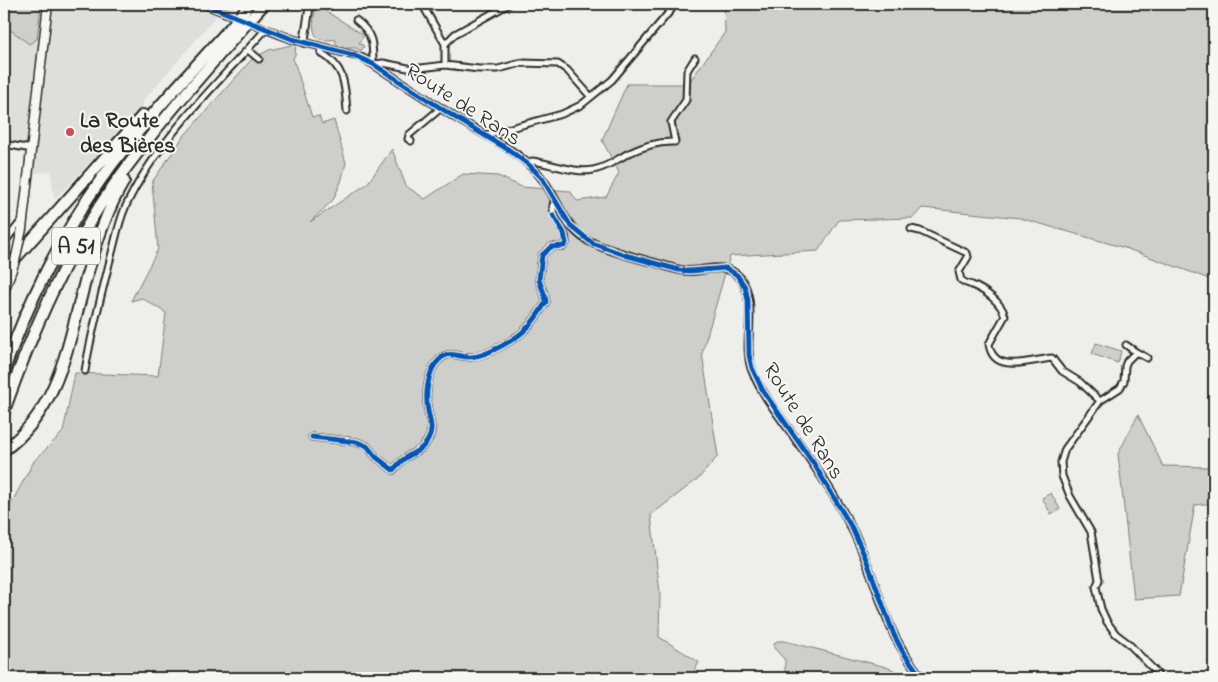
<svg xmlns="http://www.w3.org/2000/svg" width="1218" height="682" font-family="'Indie Flower',sans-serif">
<rect width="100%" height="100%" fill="#eeeeea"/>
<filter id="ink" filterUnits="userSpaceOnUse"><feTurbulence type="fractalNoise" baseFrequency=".02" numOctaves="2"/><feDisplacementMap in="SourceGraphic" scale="10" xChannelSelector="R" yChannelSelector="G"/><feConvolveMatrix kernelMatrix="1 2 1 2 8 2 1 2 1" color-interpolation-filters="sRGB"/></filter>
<g filter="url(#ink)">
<path fill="#dededb" d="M4 4H240L237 7 218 14 143 101V105L108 146 54 199 51 171 33 174 36 146 4 138Z"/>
<path fill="#cececa" stroke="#7c7c7a" d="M4 4H41L37 39 29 44 4 25Z
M724 4H1214V285L1212 280 1125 248 1020 218 922 208 913 218 839 220 818 251 730 256 702 353 718 456 699 478 651 515 660 593 659 637 699 662 691 678H4V517L34 461 63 432 75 373 158 376 166 313 142 298 131 301 158 249 152 182 183 137 252 59 269 50 296 44 295 55 293 58 312 117 319 116 322 124 334 120 346 163 341 182 333 200 310 222 367 184 392 149 406 186 425 199 463 174 498 176 522 187 570 191 577 201 606 197 619 173 602 140 627 84H688L725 32Z
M316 5 364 35 359 43 364 46 361 51 356 48H347L346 51 336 48V40C331 39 325 41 320 39 309 34 315 14 316 5Z
M1096 343 1121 351 1118 363 1092 354Z
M1138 415 1163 466 1214 467V503L1195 505 1179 596 1134 599 1118 454Z
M1051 493 1060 509 1051 514 1042 498Z
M777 641H785L886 667 912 678H792L785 671V660L774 648V644Z"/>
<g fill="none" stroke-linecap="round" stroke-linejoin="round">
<defs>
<path id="minor" d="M422 4 445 44
M356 20C373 33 373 44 373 64L383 63 413 69 445 65V44L455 34 509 4
M321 47V53C345 67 345 85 347 111
M248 50 259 59
M445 65 479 69H498L521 63 558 64 567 70 591 97
M485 135 562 114 581 105 612 80 676 4
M411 141 408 139 409 135 441 108
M4 144 32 149
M529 165 532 161C550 163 576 174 593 170 606 168 616 160 627 154 643 146 658 141 675 142L671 122 686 100 687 71 695 58
M911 229 920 231 967 253 968 257 959 272 961 280C965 283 968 284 972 285 986 291 1001 302 1005 316L989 344C993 375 1031 360 1052 358L1062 371 1080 382 1100 401
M4 243 22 220
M1126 345 1136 352 1147 358
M1136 352 1127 361 1125 366 1124 381 1120 388 1100 401 1065 449 1061 462 1062 476 1070 496 1091 532 1099 580 1096 587 1101 609 1107 622 1116 634 1128 643 1155 671 1159 678
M85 371C91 334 101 297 110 260 115 243 118 224 125 208 155 142 218 83 266 29
M312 437 357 442 367 446 376 457 393 470C397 466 400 462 404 459 413 452 422 451 428 440 434 429 430 422 428 411 425 396 427 371 439 360 450 349 459 358 471 357 487 356 517 339 528 327 535 320 540 311 546 302L545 296 539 280 542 255 551 247 564 246 566 243C567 225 548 220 554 201"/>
<path id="tertiary" d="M204 4 228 14
M255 25 292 39 360 57 373 64C401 82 428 100 456 118 484 135 518 150 540 176 559 198 563 231 595 244 616 253 637 258 659 264 669 267 679 271 689 271 707 271 726 261 740 278 759 302 742 342 752 370 762 395 780 416 795 438 816 467 836 497 852 529 870 563 879 602 895 637 903 652 912 665 922 678
M304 43 310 4"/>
<path id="secondary" d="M22 229 48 4"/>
<path id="motorway" d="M255 14 264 4
M4 271 143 115
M4 370C27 305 61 235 102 178 141 124 187 76 232 26
M4 411C32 332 65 255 113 186 152 131 197 80 241 30
M4 450C60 410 69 339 86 278 96 245 106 211 124 181"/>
</defs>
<use href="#minor" stroke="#2b2b2b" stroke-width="9"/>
<use href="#tertiary" stroke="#2b2b2b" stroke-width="10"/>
<use href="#secondary" stroke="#2b2b2b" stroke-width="11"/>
<use href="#motorway" stroke="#2b2b2b" stroke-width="14"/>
<use href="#minor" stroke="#f6f6f2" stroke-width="5"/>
<use href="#tertiary" stroke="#f6f6f2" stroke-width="6"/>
<use href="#secondary" stroke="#f6f6f2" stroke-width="8"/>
<use href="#motorway" stroke="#f6f6f2" stroke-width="10"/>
<defs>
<path id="secondary-bridge" d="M4 292 15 261 22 229"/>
<path id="motorway-bridge" d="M232 26 245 10
M241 30 255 14"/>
</defs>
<use href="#secondary-bridge" stroke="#2b2b2b" stroke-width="11" stroke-linecap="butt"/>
<use href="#motorway-bridge" stroke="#2b2b2b" stroke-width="14" stroke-linecap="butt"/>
<use href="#secondary-bridge" stroke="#f6f6f2" stroke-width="8"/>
<use href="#motorway-bridge" stroke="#f6f6f2" stroke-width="10"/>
<defs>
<path id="cycleway" d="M204 4 292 39 353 55 373 64 456 118 509 150 529 165 542 178 570 225 592 243 625 255 679 270 689 271 726 268 737 275 745 287 748 300 749 355 752 368 763 391 814 464 852 528 866 559 894 635 903 652 922 678
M312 437 357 442 367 446 376 457 393 470C397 466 400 462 404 459 413 452 422 451 428 440 434 429 430 422 428 411 425 396 427 371 439 360 450 349 459 358 471 357 487 356 517 339 528 327 535 320 540 311 546 302L545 296 539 280 542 255 551 247 564 246 566 243 564 233 553 215"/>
</defs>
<use href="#cycleway" stroke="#f6f6f2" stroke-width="8"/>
<use href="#cycleway" stroke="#0057b8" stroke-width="5"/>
</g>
</g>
<circle fill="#d1495b" stroke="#f6f6f2" stroke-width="2" cx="70" cy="132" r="5"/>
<g text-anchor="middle" stroke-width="4" stroke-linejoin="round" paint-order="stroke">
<rect fill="#f6f6f2" stroke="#686867" stroke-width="1" x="52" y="227.5" width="48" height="37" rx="4"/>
<g font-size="21" font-weight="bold" fill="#2b2b2b">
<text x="76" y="253">A 51</text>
</g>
<g font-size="22" fill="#2b2b2b" stroke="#f6f6f2">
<text transform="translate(464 103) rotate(33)" y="8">Route de Rans</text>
<text transform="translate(805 420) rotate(58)" y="8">Route de Rans</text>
</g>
<g font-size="22" font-weight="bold" fill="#2b2b2b" stroke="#f6f6f2" text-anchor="start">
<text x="80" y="127">La Route<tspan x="80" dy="25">des Bières</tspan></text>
</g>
</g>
<rect width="1218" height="682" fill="none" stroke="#f6f6f2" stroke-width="20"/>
<rect x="10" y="10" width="1198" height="662" fill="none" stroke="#2b2b2b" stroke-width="2" filter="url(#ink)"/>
</svg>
